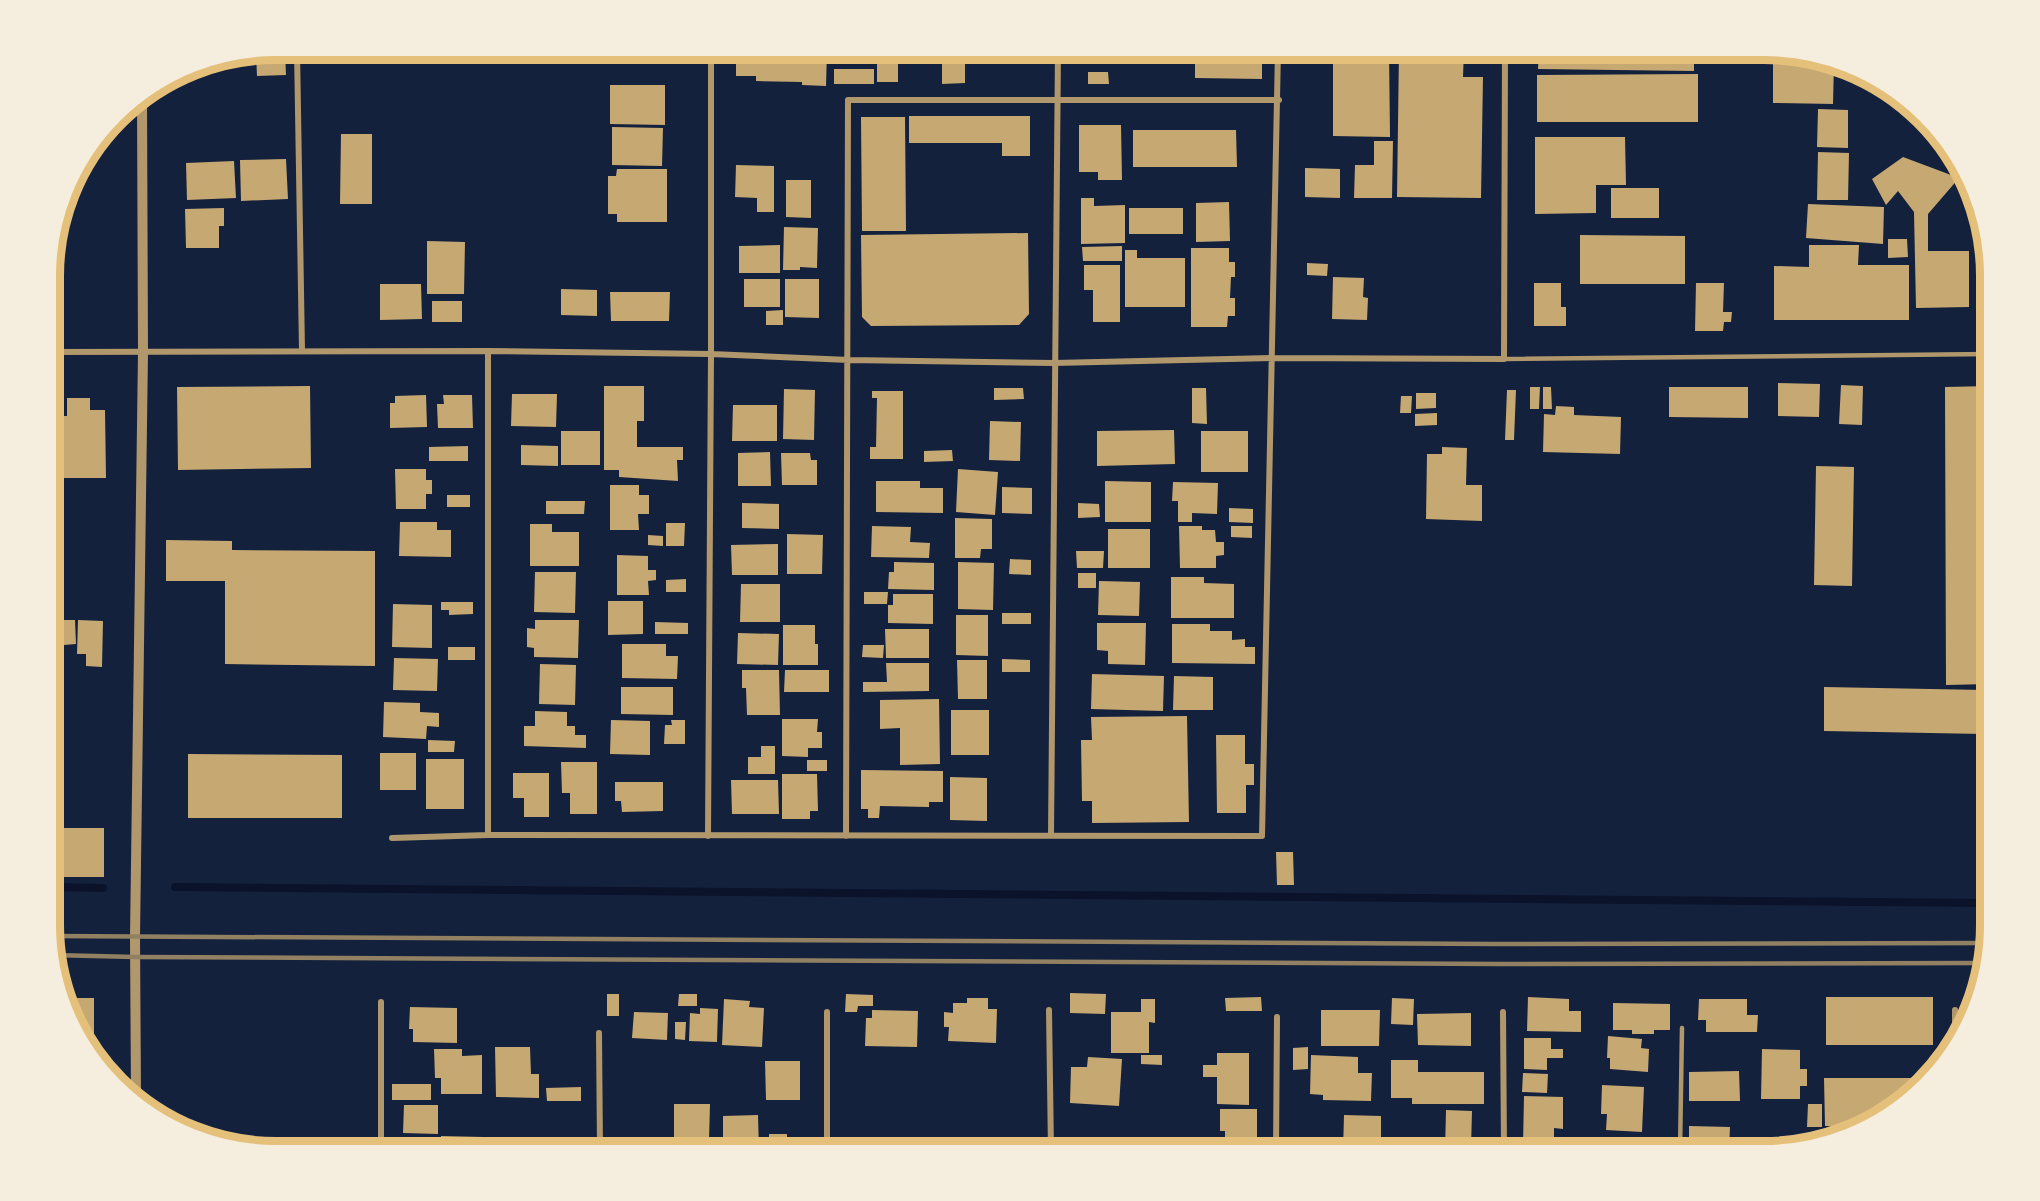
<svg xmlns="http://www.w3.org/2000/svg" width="2040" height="1201" font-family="Helvetica,sans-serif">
<rect width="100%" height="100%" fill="#14213d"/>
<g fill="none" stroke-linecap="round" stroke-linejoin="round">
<path stroke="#0b132b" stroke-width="8" d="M51 887 103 888
M175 887 1990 903"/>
</g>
<path fill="#c6a872" d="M276 50H285L286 75 257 76 256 53Z
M736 50H827L826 86 802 85V82L756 81V76H736Z
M877 50H898V82H877Z
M902 50H936V64H902Z
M1195 50H1262V79L1195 78Z
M1365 50H1389L1390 137 1333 136V60H1365Z
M1399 50H1464L1463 77H1483L1481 198 1397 197Z
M1539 50H1694V71L1538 69Z
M1773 51 1823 57 1834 62 1833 104 1773 103Z
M965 59V83L942 84V60Z
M834 69H874V84H834Z
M1088 72H1108L1109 84H1088Z
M1698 74V122H1537V75Z
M610 85H665V125L610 124Z
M1818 109 1848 110V148L1817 147Z
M909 116H1030V156H1002V143H909Z
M861 117H905L906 231H862Z
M1079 125H1121L1122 180H1098V172H1079Z
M612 127 663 128 662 166 612 165Z
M1133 130H1236L1237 167H1133Z
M341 134H372V204H340Z
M1535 137H1625L1626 185H1596V213L1535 214Z
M1374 141H1393L1392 198H1354L1355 165H1374Z
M1818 152 1849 153 1848 200H1817Z
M1903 157 1959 178 1928 214V251H1969V307L1916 308 1914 212 1898 191 1886 205 1872 179Z
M286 159 288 199 241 201 240 160Z
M234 161 236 198 187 200 186 163Z
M736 165 774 166V212H757V198L735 197Z
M1305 168 1340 169V198L1305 197Z
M617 169H667V222H617V214H608V176H616Z
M786 180H811V218L786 217Z
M1611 188H1659V218H1611Z
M1081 198H1094V206L1125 205V243L1081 244Z
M1229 202 1230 241 1196 242V203Z
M1808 204 1884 207 1883 244 1806 238Z
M224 208V226H219V248H186L185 209Z
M1129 208H1183V234H1129Z
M784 227 818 228 817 268 800 267V270H783Z
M1028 233 1029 314 1019 325 871 326 862 317 861 235Z
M1580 235 1685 236V284H1580Z
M1888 239H1907L1908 257 1888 258Z
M427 241 465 242 464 294H427Z
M780 245V273H739V246Z
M1809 245H1859L1858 265H1909V320H1774V266L1809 267Z
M1122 246V261H1083L1082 247Z
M1191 248H1229V262H1235V277H1231L1230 298H1235V316H1228L1227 327H1191Z
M1125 250H1137V258H1185V307H1125Z
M1307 263 1328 264 1327 276 1307 275Z
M1084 265H1120V322H1093V290H1084Z
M1982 276 1990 277V301H1981Z
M1333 277 1364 278 1363 297 1368 298 1367 320 1332 319Z
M744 279H780V307H744Z
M785 279H819V318L785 317Z
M1534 283H1561V307H1566V326H1534Z
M1696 283H1724L1723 312H1732L1731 322H1724L1723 331H1695Z
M380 284H421L422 319 380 320Z
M561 289 597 290V316L561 315Z
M610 292H670L669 321H611Z
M432 301H462V322H432Z
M783 310V325H766V311Z
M1778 383 1820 384 1819 417 1778 416Z
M1841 385 1863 386 1862 425 1839 424Z
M310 386 311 468 178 470 177 387Z
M604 386H644V421H637V447H683V460H677L678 481 619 477V470H604Z
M1990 386V684L1946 685 1945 387Z
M1530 387H1540L1539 409H1530Z
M1543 387H1551L1552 409H1543Z
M1669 387H1748V418L1669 417Z
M994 388H1023L1024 399 994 400Z
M1192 388H1206L1207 424 1192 423Z
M784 389 815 390 814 440 783 439Z
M1507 390H1516L1514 440H1505Z
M872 391H903V459H870V447H876L877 398H872Z
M1416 393H1436V408L1416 409Z
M512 394H557L556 427 511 426Z
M426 395 427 427 390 428V403H395V396Z
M443 395H472L473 428H438L437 404H444Z
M1401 396H1412L1411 413H1400Z
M67 398H90V410H105L106 478H51V416H67Z
M733 405H777V441H732Z
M1556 406 1574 407V415L1621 417 1620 454 1543 452 1544 414 1555 415Z
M1437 413V425L1415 426V414Z
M990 421 1021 422 1020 461 989 460Z
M1174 430 1175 464 1097 466V431Z
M561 431H600V465H561Z
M1201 431H1248V472H1201Z
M521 445 558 446V466L521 465Z
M468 446V461H429V447Z
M1442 447 1467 448 1466 485H1482V521L1426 519 1427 454H1442Z
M952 450 953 461 924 462V451Z
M770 452 771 486H738V453Z
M781 453H810L811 460H817V485H782Z
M1816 466 1854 467 1852 586 1814 585Z
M395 469H426V480H432V494H426V509H396Z
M958 469 998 472 995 515 956 512Z
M876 481H920V488H943V513L876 512Z
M1105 481 1151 482V522H1105Z
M1173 482 1218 483 1217 514 1192 513V522H1178V501H1172Z
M610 485H639V495H649V514H638L639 530H610Z
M1002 487 1032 488V514L1002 513Z
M447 495H470V507H447Z
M546 501H585L584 514H546Z
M742 503 779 504V529L742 528Z
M1078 503 1099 504 1100 517 1078 518Z
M1229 508 1253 509V523L1229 522Z
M955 518 992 519V549H981L980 558H955Z
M400 522H437V530H451V557L399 556Z
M666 523H685L684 546H666Z
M530 524H552V532H579V566H530Z
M872 526 911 527 910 542 930 543 929 558 871 557Z
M1179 526H1202V530H1215L1216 542H1224V555L1216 556V568H1180Z
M1231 526H1252V538L1231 537Z
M1108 529H1150V568H1108Z
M787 534 823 535 822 574H787Z
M648 535 663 536V546L648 545Z
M166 540 232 541V550L375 551V666L225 664V581H166Z
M778 544V575H732L731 545Z
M1076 551H1104L1103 568H1077Z
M617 555 648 556V570H656V580L648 581 649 595H617Z
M1010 559 1031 560V575L1009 574Z
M894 562 934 563V590L888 589 889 572H894Z
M958 562 994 563 993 610 958 609Z
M535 572H576L575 613 534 612Z
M1078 573H1096V588H1078Z
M1171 577H1204V583L1234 584V618H1171Z
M686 579V592H666V580Z
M1099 581 1140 582 1139 616 1098 615Z
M741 584H780V622H740Z
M864 592H888L887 604H864Z
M893 594H933V624L888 623V605H893Z
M608 601H643V634L608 635Z
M441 602H473V614L449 615V610H441Z
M393 604 432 605V648L392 647Z
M1002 613H1031V624H1002Z
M956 615H988V656L956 655Z
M63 620H75L76 644 64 645Z
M78 620 103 621 102 667 86 666V654H77Z
M535 620H579L578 658 534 657V648L527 647V628L535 629Z
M655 622 688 623V634H655Z
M1097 623H1146L1145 665 1108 664V651L1097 650Z
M1172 624H1210V631H1232V640L1245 639V647H1255V664L1172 663Z
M783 625H815V644H818V665H783Z
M885 629H929V658H886Z
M738 633 779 634 778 665 737 664Z
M622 644H666V656H678L677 679 622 678Z
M863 645H884L883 658 862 657Z
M448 647H475V660H448Z
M394 658 438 659 437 691 393 690Z
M1002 659 1030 660V672H1002Z
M957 660H987V699H958Z
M886 663H929V691L863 692V682H887Z
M540 664 576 665 575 705 539 704Z
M742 670H779L780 715H747L746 688H742Z
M785 670H829V692H784Z
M1092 674 1164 676 1163 711 1091 709Z
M1174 676 1213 677V710H1173Z
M621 687H673V715L621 714Z
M1824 687 1984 690 1983 734 1824 731Z
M939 699 940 764 900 765V728L880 729V700Z
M384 702 420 703V712L439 713V727L427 726 426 739 383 737Z
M951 710H989V755H951Z
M535 711 567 712V726H575V735H586V748L524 746V726H535Z
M1187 716 1189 822 1092 823V801H1082L1081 740H1092L1091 717Z
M782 719H818L817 732H822V748H808V757L782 756Z
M611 720 650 721V755L610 754Z
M671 720H685V744H664L665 725H672Z
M1216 735H1245V764H1254V785H1246V813H1217Z
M428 740 455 741 454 752H428Z
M761 746H775V774H748V757H761Z
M380 753H416V790H380Z
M188 754 342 755V818H188Z
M426 759H464V809H426Z
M807 760H827V771H807Z
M561 762H597V814H570V793H562Z
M861 770 943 771V802H929V807L880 806 879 818H868V809H861Z
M513 773H549V817H524V798H513Z
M782 774H817L818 811H810V819H782Z
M950 777 987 778V821L950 820Z
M731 780H778L779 814H732Z
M615 782H663V811L622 812 621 801H615Z
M51 828H104V877H51Z
M1276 852H1293L1294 885H1277Z
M1070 993 1106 994 1105 1014 1070 1013Z
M607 994H619V1016H607Z
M679 994H697V1006H678Z
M846 994 873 995V1006H858L857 1012H845Z
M1261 997 1262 1011H1226L1225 998Z
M1528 997 1569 999V1011H1581V1032L1527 1031Z
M1826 997H1933V1045H1826Z
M68 998H94V1047L86 1046Z
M967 998H988V1009H997L996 1043 948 1041 949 1027H944V1012L953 1013V1003H967Z
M1392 998 1414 999 1413 1025 1391 1024Z
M724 999 750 1001 749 1007 764 1008 762 1047 722 1045Z
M1141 999H1155V1023L1149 1022V1053H1111V1012H1141Z
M1699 999H1747V1015H1758L1757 1032H1706V1020H1698Z
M1613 1003 1670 1004V1030H1654V1034H1632V1030H1613Z
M410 1007 457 1008V1043L413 1042V1029H409Z
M700 1008 718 1009 717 1042 689 1041 690 1013 700 1014Z
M872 1010 918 1011 917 1047 865 1046 866 1018H872Z
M1321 1010H1380L1379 1046H1321Z
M634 1012 668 1013 667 1040 632 1038Z
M1471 1013V1046L1418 1045 1417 1014Z
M675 1022H686L685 1040 675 1039Z
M1608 1036 1642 1039 1641 1048 1649 1049 1648 1072 1610 1069V1058H1607Z
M1524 1038H1551V1049H1563V1058H1547V1070L1524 1069Z
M495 1047H530L531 1074H539V1098L496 1097Z
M1308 1047V1069L1293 1070V1048Z
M434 1049H462V1056L482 1055V1094H441V1078H435Z
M1762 1049 1800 1050V1069H1807V1086H1800V1099H1761Z
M1217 1053H1249V1105L1217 1104V1077H1203V1065H1217Z
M1141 1055H1162V1065L1141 1064Z
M1311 1055 1358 1057V1073H1372L1371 1101 1323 1100V1095L1310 1094Z
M1088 1057 1122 1059 1119 1106 1070 1103 1071 1067H1087Z
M1391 1060H1418V1072H1484V1104H1412V1098H1391Z
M765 1061H800V1100H766Z
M1739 1071 1740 1101H1689V1072Z
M1523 1073 1548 1074 1547 1093 1522 1092Z
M1824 1078H1930L1924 1085 1877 1121 1861 1126H1825Z
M392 1084H431V1100H392Z
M1602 1085 1644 1087 1642 1132 1606 1130 1607 1114H1601Z
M581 1087V1101H547L546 1088Z
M1524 1096 1563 1097V1129L1554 1128V1144H1523Z
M674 1104H710L709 1140 674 1139Z
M1808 1104H1822V1127H1807Z
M404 1105H438V1134L403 1133Z
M1220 1109H1257V1147L1225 1146V1131H1220Z
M1446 1110 1472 1111 1471 1149H1480V1151H1445Z
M758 1115 759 1151H723V1116Z
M1344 1115 1381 1116V1151H1343Z
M1689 1126 1730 1127 1729 1151H1689Z
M769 1134H787V1151H769Z
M441 1136 484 1137 483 1151H441Z
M791 1145 811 1146V1151H791Z"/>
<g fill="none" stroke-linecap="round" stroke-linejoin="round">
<path stroke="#b1986c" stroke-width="4.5" d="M1504 359 1990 354
M1680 1151 1682 1028"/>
<path stroke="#b1986c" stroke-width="6" d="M297 50 302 351
M51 352 488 351 711 354 849 360 1054 363 1273 358 1504 359 1505 50
M488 835V351
M708 836 711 354V50
M846 836 848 100H1279
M1051 836 1058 50
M392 838 488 835 1262 836 1278 50
M381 1002V1151
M1049 1010 1051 1151
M1503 1012 1504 1151
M599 1033 600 1151
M1955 1045V1010
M827 1151V1012
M1276 1151 1277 1017"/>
<path stroke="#b1986c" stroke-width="10" d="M136 1096 135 937 143 352 142 97"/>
<path stroke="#918062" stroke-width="4.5" d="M51 936 1495 944 1989 943
M52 955 135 957 1500 964 1983 963"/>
</g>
<path d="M0 0H2040V1201H0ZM276 60H1764A216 216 0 0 1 1980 276V925A216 216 0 0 1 1764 1141H276A216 216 0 0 1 60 925V276A216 216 0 0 1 276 60Z" fill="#f5edde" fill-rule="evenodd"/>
<path fill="none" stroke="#e5c07b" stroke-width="8" d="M276 60H1764A216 216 0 0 1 1980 276V925A216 216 0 0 1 1764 1141H276A216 216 0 0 1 60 925V276A216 216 0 0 1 276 60Z"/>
</svg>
